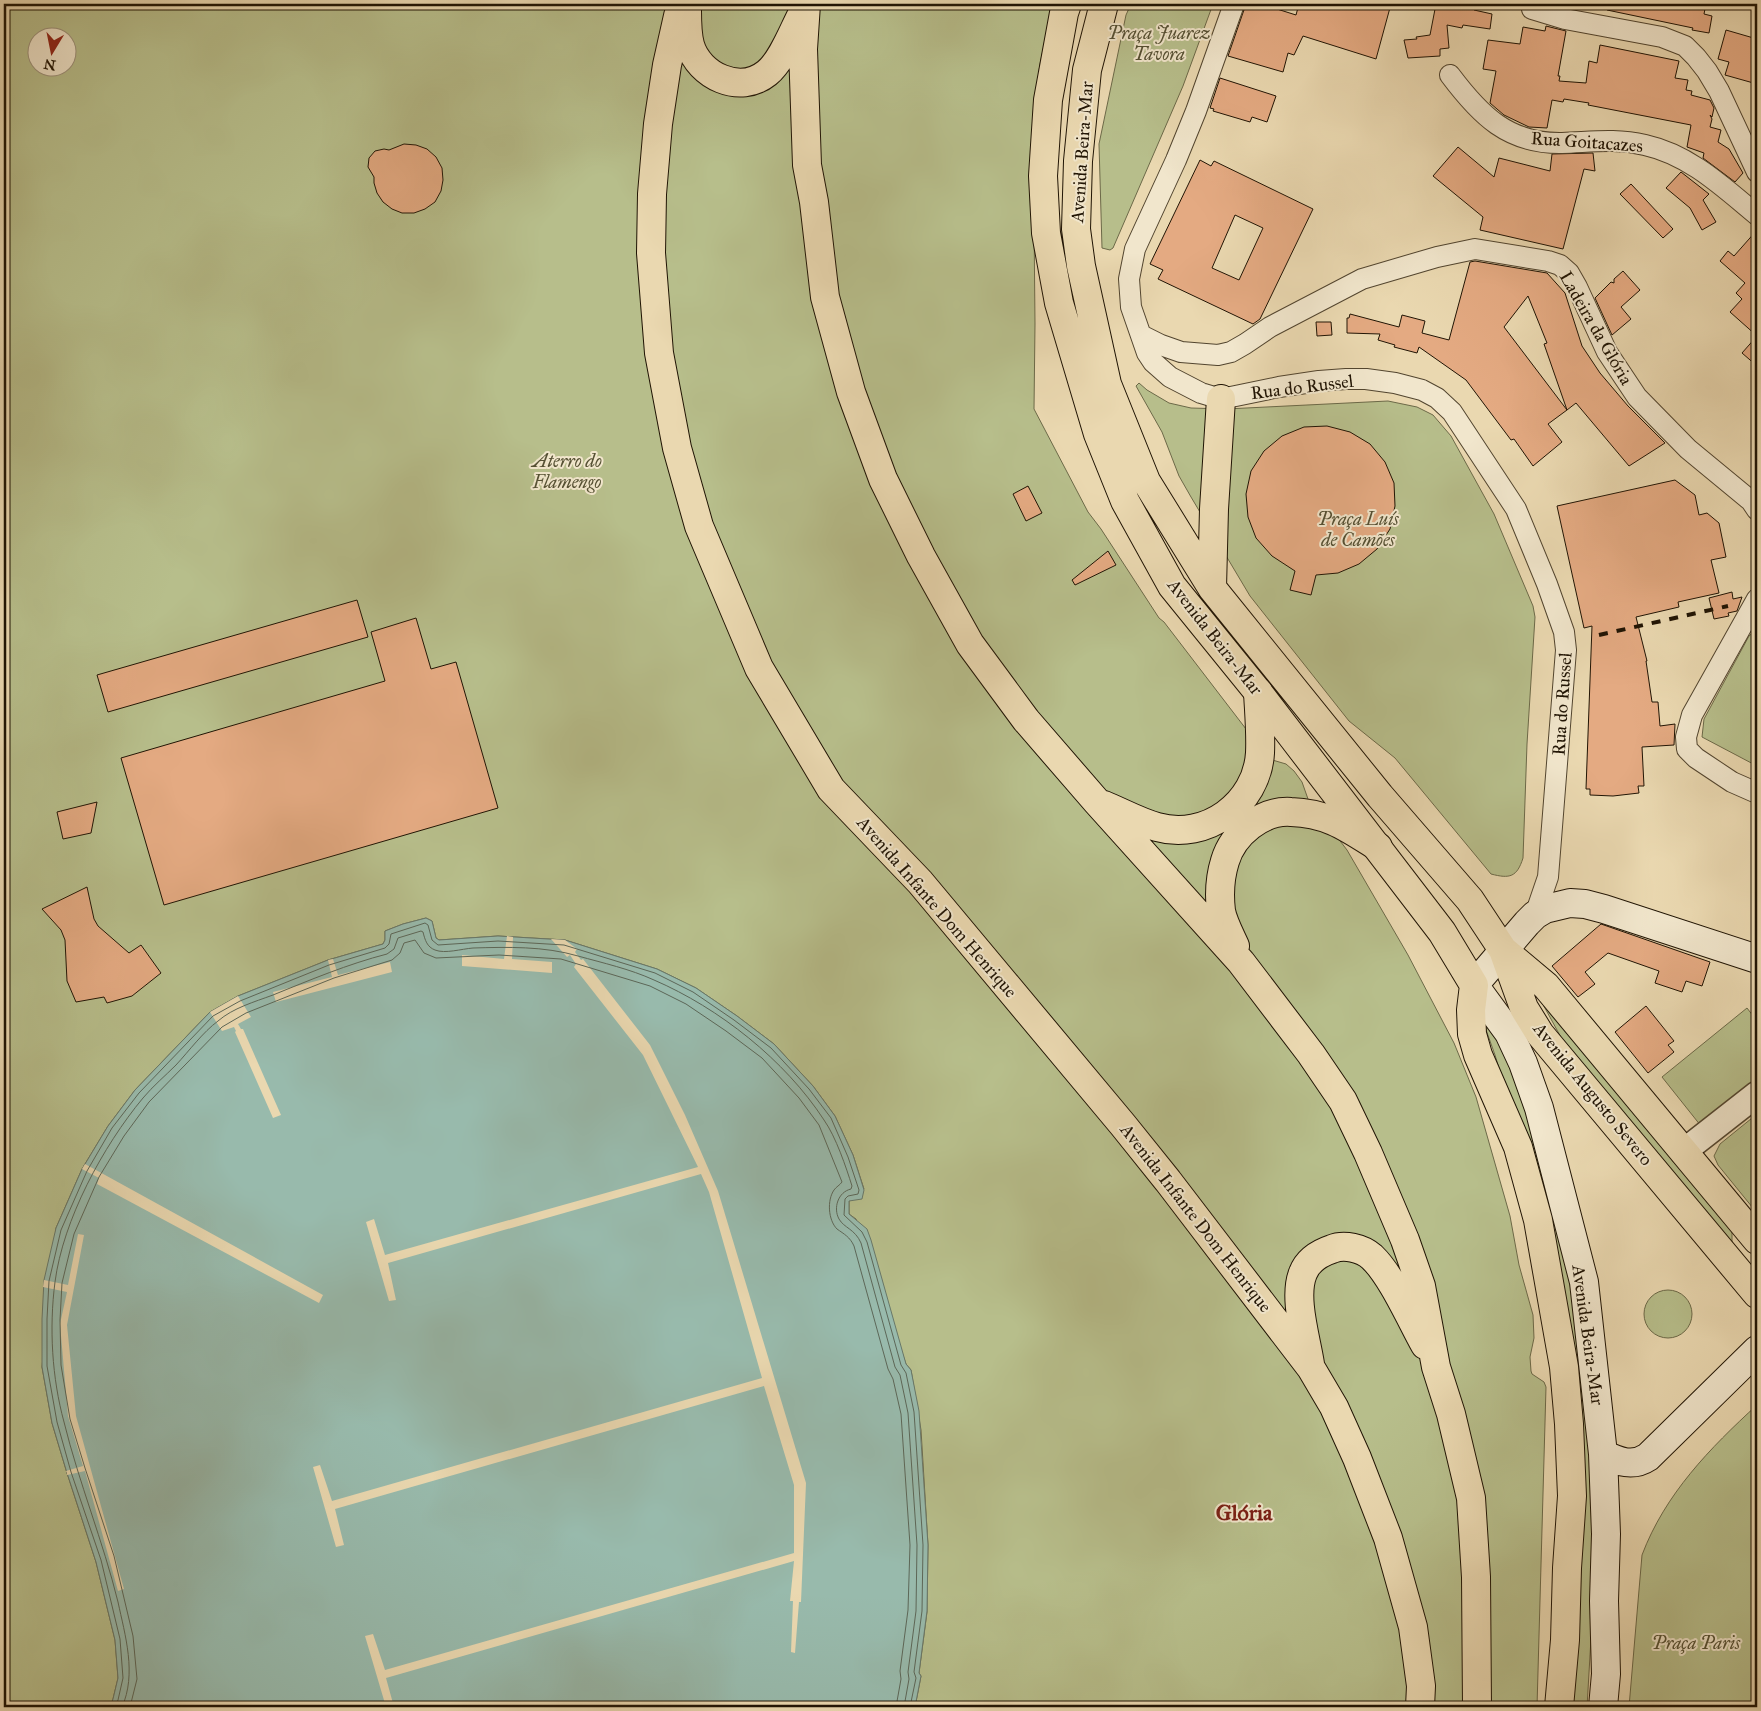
<svg xmlns="http://www.w3.org/2000/svg" width="1761" height="1711" font-family="'IM FELL Great Primer',serif">
<rect width="100%" height="100%" fill="#ead8b0"/>
<filter id="stains"><feTurbulence type="fractalNoise" baseFrequency=".004" numOctaves="4"/><feColorMatrix values="0 0 0 0 .2 0 0 0 0 .09 0 0 0 0 .02 0 0 0 .5 -.17"/></filter>
<radialGradient id="worn" r=".72"><stop offset=".6" stop-color="#630" stop-opacity="0"/><stop offset="1" stop-color="#630" stop-opacity=".3"/></radialGradient>
<path fill="#b7be8b" stroke="#6c6948" fill-rule="evenodd" d="M4 4H1053L1040 64 1033 113 1035 324 1034 409 1088 512 1101 529 1159 618 1164 622 1269 759 1286 764 1294 771 1302 782 1308 799 1347 850 1408 955 1454 1043 1476 1097 1510 1216 1519 1265 1533 1315 1534 1338 1530 1357 1531 1371 1532 1374 1544 1382 1546 1387 1537 1707H915L921 1676 919 1673 927 1612 928 1545 921 1430 911 1370 906 1364 856 1219 849 1214V1201L864 1189 853 1155 835 1116 813 1086 774 1044 737 1016 696 988 657 969 565 940 498 936 439 940 436 938 432 921 426 918 403 924 385 931V940L383 944 328 960 238 996 210 1012 135 1090 108 1126 82 1169 56 1228 42 1367 52 1423 67 1473 96 1562 115 1640 118 1678 113 1699 110 1707H11L4 1697ZM38 38H68V68H38Z
M1131 4H1213L1183 86 1113 248 1110 250 1102 248 1099 144 1126 15Z
M1139 383 1147 390 1169 403 1191 408 1226 409 1388 401 1417 407 1433 415 1451 436 1494 514 1533 606 1535 617 1527 744 1523 858C1517 877 1510 879 1491 874L1395 758 1349 721 1250 596 1191 497 1179 476 1162 432 1136 386Z
M1757 629V766L1702 737 1704 719 1749 636Z
M1540 999 1732 1227V1246L1563 1041Z
M1747 1008 1757 1021V1081L1701 1126 1662 1077Z
M1487 1017 1528 1104 1564 1249 1584 1366 1594 1521 1592 1621 1587 1707H1569L1576 1565 1525 1155 1495 1055 1485 1027Z
M1757 1114V1213L1718 1165 1714 1156 1720 1144Z
M1644 1314a24 24 0 1 1 48 0a24 24 0 1 1-48 0Z
M1757 1405V1707H1629L1642 1555C1665 1494 1710 1448 1757 1405Z"/>
<path fill="#98baac" stroke="#687869" d="M426 918 432 921 436 938 439 940 498 936 565 940 657 969 696 988 737 1016 774 1044 813 1086 835 1116 853 1155 864 1190 862 1199 849 1201V1214L867 1229 871 1240 906 1364 911 1370 919 1411 928 1545 927 1611 919 1673 921 1676 915 1707H110L113 1699 118 1678 115 1640 96 1562 67 1473 52 1423 42 1367V1319L44 1280 56 1228 82 1169 108 1126 135 1090 210 1012 238 996 328 960 383 944 385 940V931L403 924Z"/>
<path fill="#ead8b0" d="M507 936 513 937 512 959 552 962V973L462 966V955L504 959Z
M551 939 565 940 577 949 575 952 581 960 583 959 650 1045 685 1115 718 1191 806 1483 801 1602H799L795 1653 791 1652 793 1601H790L794 1561 386 1678 394 1707H386L365 1636 373 1634 385 1670 794 1553V1485L764 1386 335 1509 344 1545 336 1547 313 1467 320 1465 332 1501 762 1378 709 1192 701 1174 388 1263 396 1300 389 1301 366 1222 374 1219 385 1255 698 1167 643 1055 574 967 576 964 570 955 567 957Z
M333 959 338 975 390 962 392 972 276 1002 273 992 332 977 328 960Z
M238 996 251 1017 238 1024 241 1029H243L281 1115 273 1118 235 1032 236 1031 234 1027 222 1031 210 1012Z
M85 1164 323 1295 319 1303 97 1184 99 1178 82 1169Z
M78 1234 84 1235 67 1325 76 1416 124 1589 118 1591 85 1471 67 1475V1473L66 1471 83 1466 68 1416 60 1324 67 1292 43 1287 44 1280 68 1285Z"/>
<g fill="none" stroke-linecap="round" stroke-linejoin="round">
<path stroke="#5c6758" stroke-width="1" d="M115 1707 118 1700 123 1678 120 1639 101 1560 71 1472 57 1422 47 1366V1319L49 1281 61 1230 87 1171 112 1128 139 1093 213 1016 240 1001 329 965 385 948 389 944 391 934 425 923 428 925 432 940 438 945 498 941 564 945 655 973 693 992 734 1020 771 1048 809 1089 831 1118 848 1157 859 1190 858 1194 848 1196 845 1199 844 1215 862 1232 867 1242 901 1365 906 1373 914 1412 923 1545 922 1611 914 1672 916 1678 910 1707
M122 1707C137 1674 125 1635 118 1602 103 1541 79 1483 64 1422 52 1378 49 1328 55 1282 63 1220 103 1146 143 1098 153 1086 165 1076 176 1065 189 1051 203 1032 218 1021 233 1008 254 1002 273 995 310 980 348 964 387 954L394 949 398 938 421 931 423 932C425 940 427 947 435 950 445 954 461 949 473 948 507 947 544 946 578 956 603 963 630 969 654 980 719 1008 785 1060 824 1120 836 1137 846 1167 852 1186L851 1189C838 1192 833 1208 839 1219 844 1228 855 1229 861 1243L895 1367 900 1375 908 1413 917 1545 916 1611 908 1672 909 1679 904 1707
M130 1707 137 1679 133 1636 114 1556 85 1468 70 1419 61 1365 60 1320 62 1283 74 1234 99 1177 124 1136 149 1102 222 1027 246 1013 334 978 392 960 400 953 404 943 415 940 424 953 436 958 499 955 561 959 650 986 686 1004 726 1031 762 1058 799 1098 819 1125 842 1182C840 1185 836 1187 834 1190 827 1200 828 1220 837 1229 844 1234 850 1237 854 1246L888 1369 893 1379 901 1414 910 1545 908 1610 900 1671 901 1679 896 1707"/>
</g>
<path fill="#e4aa82" stroke="#201404" fill-rule="evenodd" d="M1246 4H1261L1296 15 1299 4H1391L1376 59 1303 36 1294 55 1288 53 1283 72 1228 56Z
M1436 4H1475L1474 10 1492 14 1490 29 1463 25 1462 28 1447 25 1449 48 1440 49V56L1408 58 1404 40 1417 39 1416 37 1430 35Z
M1608 4H1706L1704 14 1712 16 1709 33 1692 30 1693 28 1607 10Z
M1546 26 1566 31 1558 76H1560L1559 81 1586 83 1589 61 1597 63 1600 45 1679 61 1675 78 1688 80 1686 90 1692 91 1691 95 1710 100 1714 108 1712 117 1710 115 1712 119 1710 127 1721 130 1718 142 1729 149 1743 173 1735 182 1703 158 1704 153 1687 147 1691 125 1588 105 1589 103 1564 99 1563 102 1552 100 1547 128 1529 127 1504 115 1490 103 1496 71 1483 69 1488 40 1520 44 1523 27 1545 31Z
M1726 30 1757 39V84L1725 75 1729 62 1718 59Z
M1220 78 1276 96 1267 122 1252 117 1250 122 1213 111 1214 109 1210 108Z
M404 144 416 145 427 149 436 157 442 168 443 180 441 191 435 202 425 209 414 213H402L392 209 383 202 377 193 374 183V177L368 167 369 158 375 151 384 149 389 150Z
M1458 147 1494 177 1499 158 1550 171 1552 154 1593 153 1595 171 1584 169 1563 249 1480 230 1483 217 1433 176Z
M1200 160 1211 166 1214 161 1313 209 1260 319 1253 324 1158 279 1163 270 1150 264ZM1235 215 1263 228 1239 280 1212 268Z
M1681 172 1709 194 1703 200 1716 222 1702 230 1690 208 1666 188Z
M1631 184 1673 229 1663 238 1620 194Z
M1757 230V366L1742 353 1757 336 1730 312 1742 299 1736 293 1745 283 1720 261 1728 251 1734 256Z
M1475 261 1547 273 1565 293 1582 346 1600 373 1628 406 1665 443 1629 466 1576 403 1567 410 1544 344 1547 343 1528 296 1504 327 1567 410 1548 424 1562 442 1533 466 1514 439 1511 440 1466 380 1419 347 1417 353 1394 347 1395 345 1378 340 1380 334 1347 333V318H1349L1350 314 1399 327 1402 315 1425 321 1422 333 1449 340 1470 262Z
M1623 271 1640 290 1621 307 1631 319 1612 335 1595 298 1611 282 1614 283V279Z
M1316 322H1331L1332 335 1317 336Z
M1327 426 1350 432 1370 444 1385 462 1394 483 1395 506 1390 529 1377 549 1359 564 1338 573 1316 575 1311 595 1290 590 1295 571 1272 556 1256 538 1248 517 1246 494 1251 471 1264 451 1282 436 1304 427Z
M1675 480 1695 495 1699 515 1707 513 1719 523 1726 557 1711 560 1719 593 1678 602 1679 607 1636 617 1647 661H1646L1652 702H1658L1660 726 1675 724 1674 745 1642 747 1644 786H1638L1639 793 1613 796 1590 795V789H1586L1592 626 1584 628 1557 506Z
M1028 486 1042 513 1026 521 1013 494Z
M1108 551 1116 565 1075 585 1072 580Z
M1732 592 1733 599 1742 597 1737 611 1728 613 1729 616 1714 619 1709 598Z
M357 600 368 637 108 712 97 675Z
M416 618 431 669 456 662 498 808 164 905 121 758 385 681 371 632Z
M97 802 91 833 63 839 57 812Z
M87 887 94 919 98 926 129 953 141 945 161 973 132 996 107 1003 104 997 76 1002 67 981 65 940 61 930 42 909Z
M1601 924 1710 962 1702 986 1686 981 1682 992 1655 983 1659 971 1608 953 1585 972 1595 984 1578 997 1552 966Z
M1646 1006 1674 1041 1668 1045 1674 1052 1648 1073 1615 1032Z"/>
<g fill="none" stroke-linecap="round" stroke-linejoin="round">
<defs>
<path id="minor" d="M1234 4 1196 111 1176 160 1135 249 1129 279 1131 307 1147 353 1153 362 1170 377 1201 393 1221 399 1279 387 1319 381 1346 379H1366L1395 383 1422 390 1437 398 1452 412 1516 509 1547 584 1564 632 1566 650 1548 877 1535 915
M1532 9 1565 19 1662 37 1685 46 1696 57 1707 71 1719 91 1757 172
M1450 75C1480 115 1508 144 1562 143 1592 142 1615 138 1645 145 1690 155 1723 187 1757 215
M1141 335 1161 345 1181 352 1218 355 1231 352 1245 344 1270 327 1362 279 1437 257 1475 249 1548 261 1560 265 1569 273 1577 287 1607 352 1637 397 1688 449 1751 501 1757 510
M1757 599 1692 715 1686 737 1687 749 1696 758 1732 782 1757 793"/>
<path id="tertiary" d="M1683 1152 1757 1094"/>
<path id="secondary" d="M1603 1454C1619 1462 1633 1467 1648 1457L1757 1350
M1603 1707 1606 1674 1604 1601 1606 1534 1603 1454 1584 1282 1539 1108 1523 1063 1509 1033 1474 985 1527 923 1535 915 1545 909 1570 903 1585 904 1604 909 1757 959"/>
<path id="primary" d="M1067 4 1064 13 1048 100 1043 176 1046 233 1059 303 1098 434 1125 501 1172 586 1258 692 1442 932 1474 985 1471 1010 1472 1034 1478 1055 1518 1147 1538 1220 1564 1367 1569 1424 1572 1496 1567 1568 1565 1640 1559 1707
M1104 4 1087 70 1078 161 1076 229 1081 266 1107 384 1146 481 1212 588 1380 796 1470 900 1503 950 1524 1008 1540 1034 1757 1294
M1212 588 1214 509 1221 399
M1503 950 1546 986 1757 1240"/>
<path id="trunk" d="M682 4 678 16 667 65 658 124 652 194 651 253 659 353 677 448 699 526 759 668 831 789 920 882 1123 1125 1168 1181 1311 1368 1334 1407 1357 1458 1388 1538 1413 1627 1421 1686 1420 1707
M806 4 803 49 807 165 814 202 825 297 851 392 883 479 921 556 970 644 1026 720 1097 802 1241 962 1311 1054 1343 1101 1368 1153 1405 1240 1421 1286 1436 1367 1451 1414 1471 1498 1476 1577 1477 1707
M687 10C687 21 687 34 690 45 699 76 740 95 767 73 782 61 793 31 802 14
M1104 805C1121 812 1139 822 1157 827 1206 841 1257 804 1260 753 1261 733 1259 712 1258 692
M1235 946C1230 935 1223 922 1221 911 1219 894 1220 877 1225 861 1233 834 1262 810 1291 812 1328 813 1348 828 1378 847
M1310 1364C1306 1338 1293 1297 1303 1273 1308 1260 1320 1253 1332 1249 1344 1244 1362 1248 1372 1257 1392 1276 1411 1320 1425 1345"/>
</defs>
<use href="#minor" stroke="#52452f" stroke-width="22"/>
<use href="#tertiary" stroke="#52452f" stroke-width="28"/>
<use href="#secondary" stroke="#201404" stroke-width="30"/>
<use href="#primary" stroke="#201404" stroke-width="30"/>
<use href="#trunk" stroke="#201404" stroke-width="30"/>
<use href="#minor" stroke="#f1e6cc" stroke-width="20"/>
<use href="#tertiary" stroke="#f1e6cc" stroke-width="25"/>
<use href="#secondary" stroke="#f1e6cc" stroke-width="28"/>
<use href="#primary" stroke="#ead8b0" stroke-width="28"/>
<use href="#trunk" stroke="#ead8b0" stroke-width="28"/>
<path stroke="#201404" stroke-width="4" stroke-dasharray="9 9" stroke-linecap="butt" d="M1599 635 1728 606"/>
</g>
<g text-anchor="middle" stroke-width="4" stroke-linejoin="round" paint-order="stroke">
<g font-size="18" font-style="italic" fill="#555033" stroke="#f1e6cc">
<text x="1159" y="39">Praça Juarez<tspan x="1159" dy="21">Tavora</tspan></text>
<text x="567" y="467">Aterro do<tspan x="567" dy="21">Flamengo</tspan></text>
<text x="1358" y="525">Praça Luís<tspan x="1358" dy="21">de Camões</tspan></text>
<text x="1696" y="1649">Praça Paris</text>
</g>
<g font-size="18" fill="#201404" stroke="#f1e6cc">
<text transform="translate(1587 142) rotate(4)" y="6">Rua Goitacazes</text>
<text transform="translate(1082 152) rotate(-86)" y="6">Avenida Beira-Mar</text>
<text transform="translate(1596 328) rotate(60)" y="6">Ladeira da Glória</text>
<text transform="translate(1302 387) rotate(-7)" y="6">Rua do Russel</text>
<text transform="translate(1215 637) rotate(52)" y="6">Avenida Beira-Mar</text>
<text transform="translate(1562 704) rotate(-86)" y="6">Rua do Russel</text>
<text transform="translate(937 907) rotate(49)" y="6">Avenida Infante Dom Henrique</text>
<text transform="translate(1593 1094) rotate(51)" y="6">Avenida Augusto Severo</text>
<text transform="translate(1196 1218) rotate(52)" y="6">Avenida Infante Dom Henrique</text>
<text transform="translate(1588 1335) rotate(82)" y="6">Avenida Beira-Mar</text>
</g>
<g font-size="22" font-weight="bold" fill="#7a1f14" stroke="#f1e6cc">
<text x="1244" y="1520">Glória</text>
</g>
</g>
<rect width="1761" height="1711" fill="none" stroke="#ead8b0" stroke-width="20"/>
<rect x="5" y="5" width="1751" height="1701" fill="none" stroke="#201404" stroke-width="2.5"/>
<rect x="10" y="10" width="1741" height="1691" fill="none" stroke="#201404"/>
<g transform="translate(52 52) rotate(190)"><circle r="24" fill="#f1e6cc" stroke="#9d927c"/>
<path d="M0-4L9 19L0 12L-9 19Z" fill="#8f2418"/>
<text y="-8" font-size="14" font-weight="bold" text-anchor="middle" fill="#201404">N</text>
</g>
<rect width="100%" height="100%" filter="url(#stains)"/>
<rect width="100%" height="100%" fill="url(#worn)"/>
</svg>
